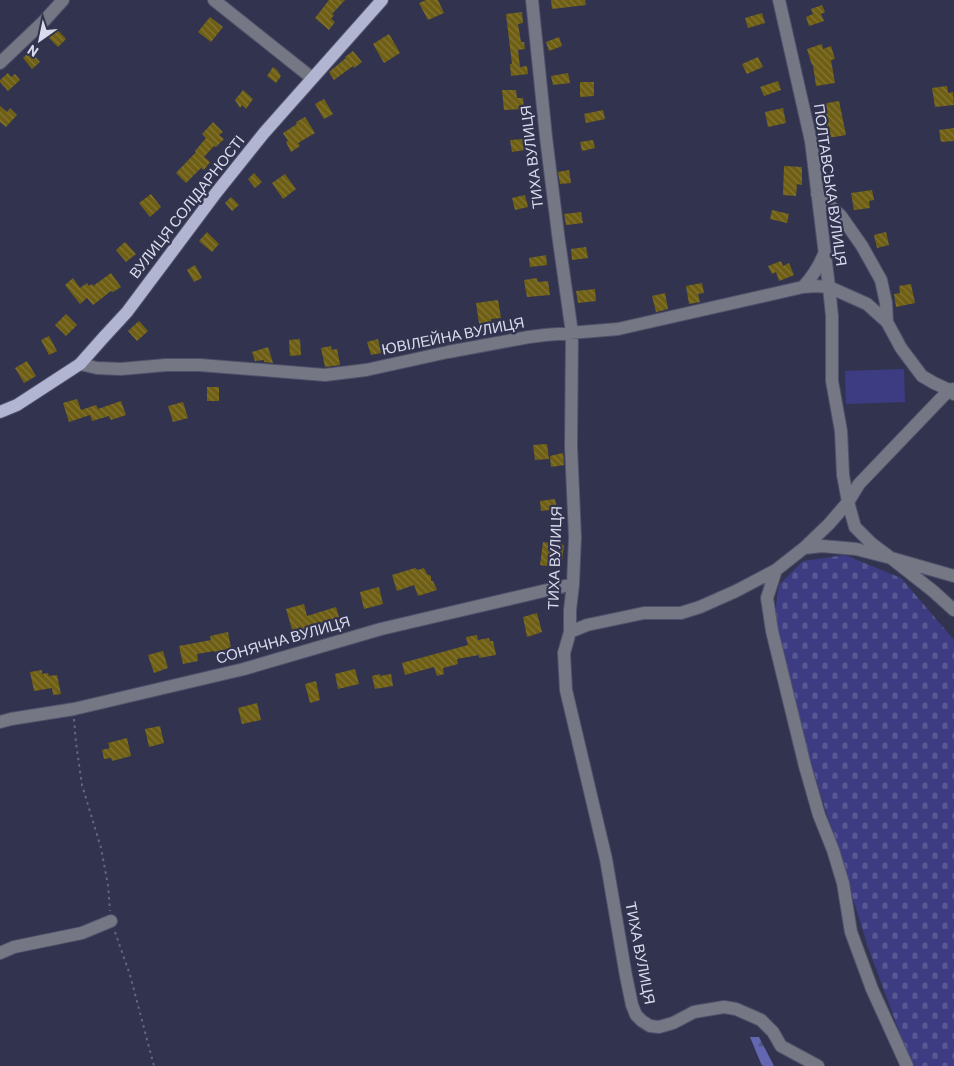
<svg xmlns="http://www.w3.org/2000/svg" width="954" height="1066" font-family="Barlow,sans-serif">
<defs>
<pattern id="forest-firs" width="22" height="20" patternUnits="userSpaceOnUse" patternTransform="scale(1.25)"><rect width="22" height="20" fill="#6366b1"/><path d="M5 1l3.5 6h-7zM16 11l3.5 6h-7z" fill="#52547c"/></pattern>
<pattern id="cemetery-stones" width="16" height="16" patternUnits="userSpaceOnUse" patternTransform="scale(1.25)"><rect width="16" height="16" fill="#3d3c82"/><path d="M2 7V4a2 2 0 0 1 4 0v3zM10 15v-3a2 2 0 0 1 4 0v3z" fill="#585894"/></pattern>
<pattern id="building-back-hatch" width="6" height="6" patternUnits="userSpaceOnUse" patternTransform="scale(1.25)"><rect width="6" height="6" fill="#6f5f14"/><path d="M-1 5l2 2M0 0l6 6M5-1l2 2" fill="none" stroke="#837536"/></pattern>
</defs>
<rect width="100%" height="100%" fill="#32344f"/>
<path fill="url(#forest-firs)" d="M750 1037H759L774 1066H762Z"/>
<path fill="url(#cemetery-stones)" d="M845 555 901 578 954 640V1066H912L868 947 803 737 774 620 779 585 803 561Z"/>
<path fill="#3d3c82" d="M904 369 905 402 846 404 845 371Z"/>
<path fill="url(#building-back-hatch)" d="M329 0H345L332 14 334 15 331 19 335 22 329 30 315 18Z
M426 0H438L444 13 428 20 419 3Z
M551 0H585L586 5 552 9Z
M822 5 825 12 821 14 824 21 809 26 806 17 813 14 811 9Z
M522 12 523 23 518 24 521 42H524L525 49 518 50 520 67 527 66 528 74 511 76 510 64H512L506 14Z
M762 13 765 23 748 28 745 18Z
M210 17 223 27 211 42 198 32Z
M55 27 66 39 58 47 46 35Z
M389 34 400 53 384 63 373 44Z
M559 37 562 46 549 51 546 42Z
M822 44 823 49 831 46 835 59 831 60 835 83 816 86 813 65H812L807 49Z
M30 51 40 62 32 69 23 58Z
M353 51 362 62 354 68 353 66 334 80 329 72 346 58 345 57Z
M758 57 763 67 747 74 742 64Z
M273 67 277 70 281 76 276 83 267 76Z
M8 73 11 77 15 74 20 80 8 91 0 82V80Z
M568 73 570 83 553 85 551 76Z
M778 81 781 90 764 96 760 87Z
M580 82H594V96L580 97Z
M947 86 948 93 953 92 954 105 935 107 932 88Z
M243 90 253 99 246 109 242 105 240 108 235 100Z
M502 90H516L517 98H523L524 109 504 110Z
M324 99 333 114 324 119 315 104Z
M839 101 846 135 828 138 822 104Z
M0 106 7 112 10 108 17 115 6 127 0 122Z
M783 108 786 123 768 127 765 112Z
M603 110 605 119 586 123 584 114Z
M305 117 315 133 298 143 300 146 291 152 286 142 288 141 283 133 297 124 296 122Z
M213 122 223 132 219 135 224 139 216 147 214 146 204 157 210 162 204 170 201 168 186 183 176 173 196 152 195 151 206 138 202 134Z
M954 128V141L941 142 939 130Z
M524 139 525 150 512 152 510 140Z
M593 140 595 148 582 151 580 142Z
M784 166 802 167V185L797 184 796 196 783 195Z
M569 170 571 183 560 184 558 172Z
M254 173 262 182 255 188 248 179Z
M285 174 296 189 283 199 272 183Z
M872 190 874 200 869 201 870 208 854 210 851 193Z
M151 194 161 207 150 217 139 203Z
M525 195 528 207 515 210 512 198Z
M231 197 239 205 232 211 225 203Z
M772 210 789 214 787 223 770 219Z
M581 212 583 223 566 225 564 214Z
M207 232 219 244 212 252 199 241Z
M886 232 889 245 877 248 874 235Z
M125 242 136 254 126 262 116 250Z
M586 247 588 258 572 260 571 249Z
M546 255 547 265 530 267 529 258Z
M781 261 783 266 789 263 794 275 779 281 776 272 772 274 768 266Z
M195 265 202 278 194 282 187 270Z
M111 273 121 287 113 292 111 291 93 305 87 298 80 304 65 285 73 278 80 288 87 283 89 286 92 284 93 286Z
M537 278 538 282 548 281 550 295 527 297 524 280Z
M702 283 704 293 698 294 700 302 689 304 686 286Z
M911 284 915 303 896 307 894 294 900 293 899 286Z
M595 289 596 301 578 303 576 291Z
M665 293 668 309 656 312 652 296Z
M498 300 501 318 491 319 492 328 480 330 476 303Z
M66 314 77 325 66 336 55 325Z
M139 321 148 331 137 341 128 331Z
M439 330 442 342 434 344 430 332Z
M49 336 57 351 49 355 41 340Z
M300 339 301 355 290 356 289 340Z
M378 339 381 353 371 355 367 342Z
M331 346 332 350 337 349 340 365 325 367 321 348Z
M268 347 273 363 264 362V360L255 361 252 352Z
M27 361 36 376 24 383 15 368Z
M207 387H219V401H207Z
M77 399 81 410 96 405 98 409 121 401 126 415 111 420 109 416 92 421 90 415 69 422 63 403Z
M183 402 188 418 173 422 168 406Z
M547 444 549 459 535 460 533 445Z
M563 453 564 465 551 467 550 456Z
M555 499 557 509 541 511 540 501Z
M543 542 564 545 561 568 540 565Z
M415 568 418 570 424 568 427 574 431 576V581H433L437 590 418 596 414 585 397 591 392 575Z
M379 587 383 604 364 609 360 592Z
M304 604 307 616 336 607 339 617 310 626 312 631 294 636 286 609Z
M537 613 542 632 527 637 523 617Z
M228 632 231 648 214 652V651L197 654 198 661 183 664 179 646 211 640 210 636Z
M477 635 478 640 489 638 490 641H493L496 655 479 658V655L457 659 458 664 443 668 444 674 437 676 434 667 405 675 402 663 468 645 466 637Z
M163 651 168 668 154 673 148 655Z
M355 669 359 684 338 689 335 674Z
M42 670V674L48 673 49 676 57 675 61 694 53 695 52 688 34 691 30 672Z
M380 674V676L391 674 393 686 375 689 372 676Z
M316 681 320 700 310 703 305 684Z
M257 703 261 720 242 724 238 708Z
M160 726 164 743 149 747 145 729Z
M127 738 131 756 112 761 111 758 104 759 102 750 110 748 108 743Z"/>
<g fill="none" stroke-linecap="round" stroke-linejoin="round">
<defs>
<path id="minor" d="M214 0 312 78
M532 0 546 137 558 234 572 333 571 446 575 537 573 584 570 610V632L564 653 566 690 606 859 626 976 632 1005 636 1015 642 1021 650 1026 659 1027 673 1023 694 1012 724 1007 736 1009 761 1020 773 1032 781 1046 818 1066
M779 0 811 141 829 287 832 316V381L841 431 843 475 848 502 855 527 871 543 891 558 954 576
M0 63 44 21 63 0
M817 194 841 216 862 246 881 280 886 303 887 322
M803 287C812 277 819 267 824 254
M80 364 97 368 121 369 166 365H200L325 375 366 370 448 352 529 337 545 335 618 329 803 287 815 286 829 287 867 304 887 322 901 348 922 376 934 383 949 390 954 394
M804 548 822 546 856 549 891 558 933 591 954 610
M570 632 587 625 644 613H681L700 607 736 591 776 570
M0 722 11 719 74 709 244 669 381 629 573 584
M0 953 14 947 82 933 111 921
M907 1066 872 989 851 932 843 883 833 850 819 815 805 766 772 631 767 598 776 570 804 548 829 524 848 502 859 484 949 390 954 389"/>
<path id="major" d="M0 412 17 405 80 364 103 338 127 312 216 193 264 133 382 0"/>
</defs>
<use href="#minor" stroke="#50526b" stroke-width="14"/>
<use href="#major" stroke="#50526b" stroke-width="14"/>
<path stroke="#65677f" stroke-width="2" stroke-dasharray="2.5 4" stroke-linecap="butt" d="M74 719 76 743 82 785 101 848 108 885 110 911
M115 932 130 975 154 1066"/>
<use href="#minor" stroke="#757784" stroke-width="12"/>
<use href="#major" stroke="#b2b5d1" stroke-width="12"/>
</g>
<g text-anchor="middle" stroke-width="4.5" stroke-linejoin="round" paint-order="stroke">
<g font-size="15" fill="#d9dbec" stroke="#32344f">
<text transform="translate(532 157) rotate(-97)" y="5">ТИХА ВУЛИЦЯ</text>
<text transform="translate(830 185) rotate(82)" y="5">ПОЛТАВСЬКА ВУЛИЦЯ</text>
<text transform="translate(187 207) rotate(-52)" y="5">ВУЛИЦЯ СОЛІДАРНОСТІ</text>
<text transform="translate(453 336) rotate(-11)" y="5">ЮВІЛЕЙНА ВУЛИЦЯ</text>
<text transform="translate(555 558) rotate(-88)" y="5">ТИХА ВУЛИЦЯ</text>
<text transform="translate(283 640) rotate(-16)" y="5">СОНЯЧНА ВУЛИЦЯ</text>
<text transform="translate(640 953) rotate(79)" y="5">ТИХА ВУЛИЦЯ</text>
</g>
</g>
<g transform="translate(40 40) rotate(213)" stroke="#32344f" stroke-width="4" paint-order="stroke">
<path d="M0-4L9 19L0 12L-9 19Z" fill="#d9dbec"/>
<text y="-8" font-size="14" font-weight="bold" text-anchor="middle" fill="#d9dbec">N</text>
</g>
</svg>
